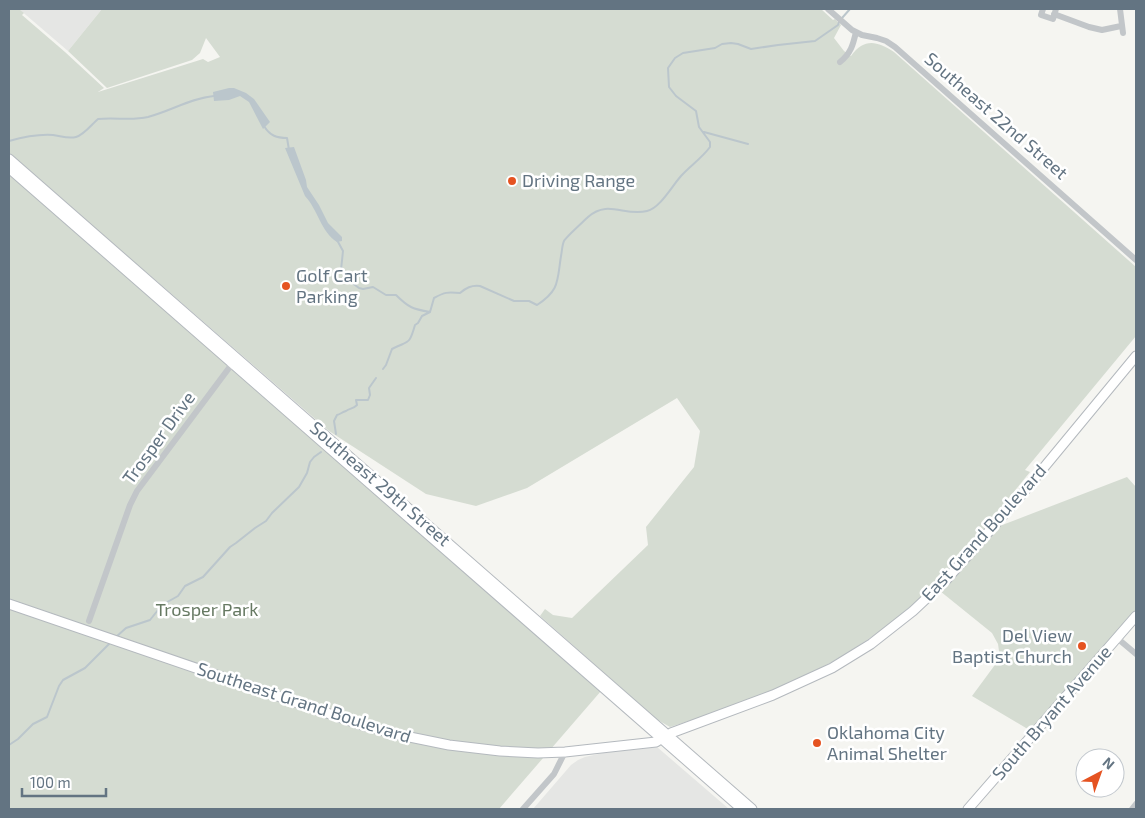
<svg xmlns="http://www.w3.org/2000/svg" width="1145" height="818" font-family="'Exo 2',sans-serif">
<rect width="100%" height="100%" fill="#f5f5f1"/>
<path fill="#e5e6e4" d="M19 9H102L68 51Z
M657 747 729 809H533L571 765 578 760 585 757 603 753Z"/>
<path fill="#d5dcd2" d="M9 9H19L24 13 22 15 65 52 104 88 98 92 203 59 208 62 220 57 206 38 200 53 192 60 107 88 68 51 102 9H821L833 20 835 19 841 25 834 38 844 51 851 56C864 38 877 41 894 52L1136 267V336L1025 470 1030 472 959 560 918 600 885 628 846 654 794 683 769 693 707 715 670 727 656 719 540 616 545 609 553 615 572 618 648 545 646 527 694 467 700 431 677 398 527 488 476 506 426 494 329 431 145 271 132 282 601 691 499 809H9Z
M1127 477 1136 487V611L1031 731 972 696 1000 658 998 644 992 633 940 591 997 527Z"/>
<path fill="#bbc6cc" d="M229 88H234L246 93 254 99 270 122 263 129 249 102 240 96 229 100 214 101 213 92Z
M294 147 306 180 307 187 319 205 328 223 342 237V241L337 242C321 232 318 210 305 196L285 148Z"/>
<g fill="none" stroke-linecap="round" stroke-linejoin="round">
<path stroke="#bbc6cc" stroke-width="2" d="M842 18 850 9
M264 126C270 136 277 138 287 138L289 150
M704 132 748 144
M9 141C23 137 38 134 53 135 61 136 68 139 76 137 84 135 92 124 98 119 115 117 131 121 148 117 171 111 191 98 214 96
M337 240 343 251 341 270 351 282 359 288 363 289 373 287 386 295H396C409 308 413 309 430 312
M430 312 434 298C445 292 447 292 460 293 466 288 471 285 480 286L514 301H529L537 305C560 290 557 281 561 256 562 252 562 245 564 241 566 237 584 221 588 217 608 199 625 217 647 211 660 208 672 186 681 176 690 166 702 158 710 147V142L699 127 696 111 676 96 669 87 668 68 675 58 683 53 715 48 722 44 731 43 738 44 751 49 778 45 815 41 838 25 839 22
M383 369 386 365 392 349C409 340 409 346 415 325L418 323 422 316 430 312
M336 434 334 421 337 415C341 414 342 412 346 411 350 408 353 409 357 405L356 400H368L370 395 369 388 376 378
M116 637 126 628 150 620 162 605 178 596 185 586 203 577 230 547 236 543 255 528 266 521 272 513 299 487 307 473 310 462 314 457 321 452
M9 745 18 739 33 724 47 717 59 686 63 680 85 668 111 642"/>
<defs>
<path id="secondary" d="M9 159 752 809
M9 168 742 809
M9 604 365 726 395 734 449 745 500 751 538 753 565 752 656 742 671 733 773 695 832 668 871 644 913 611 946 580 1022 494 1136 356
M968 809 1136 616"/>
</defs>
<use href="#secondary" stroke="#b4b9be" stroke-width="11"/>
<path stroke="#c2c6c9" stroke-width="6" d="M828 9 852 30 862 35 877 38 886 41 895 47 1136 260
M1043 9 1041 15 1053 19 1056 9
M1120 9 1123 33
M1054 14 1089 27 1102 30 1121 26
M840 62C851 53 853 45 856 32
M89 621 130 505 137 491 232 364
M1117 638 1136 654
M523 809 554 774 565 752
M1132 809 1136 804"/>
<use href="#secondary" stroke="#fff" stroke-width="9"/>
</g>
<g fill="#e55321" stroke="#fff" stroke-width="2">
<circle cx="512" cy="181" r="5"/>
<circle cx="286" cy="286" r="5"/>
<circle cx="1082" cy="646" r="5"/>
<circle cx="817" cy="743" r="5"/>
</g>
<g text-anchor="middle" stroke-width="5" stroke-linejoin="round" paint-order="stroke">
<g font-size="18" fill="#637482" stroke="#fff">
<text transform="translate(996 116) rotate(41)" y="6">Southeast 22nd Street</text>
<text transform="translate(159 438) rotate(-54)" y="6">Trosper Drive</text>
<text transform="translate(380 484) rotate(41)" y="6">Southeast 29th Street</text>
<text transform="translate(984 533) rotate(-48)" y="6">East Grand Boulevard</text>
<text transform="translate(304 703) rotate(18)" y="6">Southeast Grand Boulevard</text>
<text transform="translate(1052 713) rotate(-49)" y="6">South Bryant Avenue</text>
</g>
<g font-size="18" fill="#637482" stroke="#fff" text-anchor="start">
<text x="522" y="187">Driving Range</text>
<text x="296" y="282">Golf Cart<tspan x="296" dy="21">Parking</tspan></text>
<text x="1072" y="642" text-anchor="end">Del View<tspan x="1072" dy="21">Baptist Church</tspan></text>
<text x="827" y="739">Oklahoma City<tspan x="827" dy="21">Animal Shelter</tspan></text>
</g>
<g font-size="18" fill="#667962" stroke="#fff">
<text x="207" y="616">Trosper Park</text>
</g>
</g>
<rect width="1145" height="818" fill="none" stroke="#637482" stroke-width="20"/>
<g transform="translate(1100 773) rotate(41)"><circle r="24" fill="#ffffff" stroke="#c1c7cd"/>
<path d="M0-4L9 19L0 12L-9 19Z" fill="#e55321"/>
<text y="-8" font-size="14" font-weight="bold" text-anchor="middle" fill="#637482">N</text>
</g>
<path d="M22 788v8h84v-8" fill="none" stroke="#637482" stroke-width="2.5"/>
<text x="30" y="788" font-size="15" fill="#637482" stroke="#ffffff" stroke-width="4" paint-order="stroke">100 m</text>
</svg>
